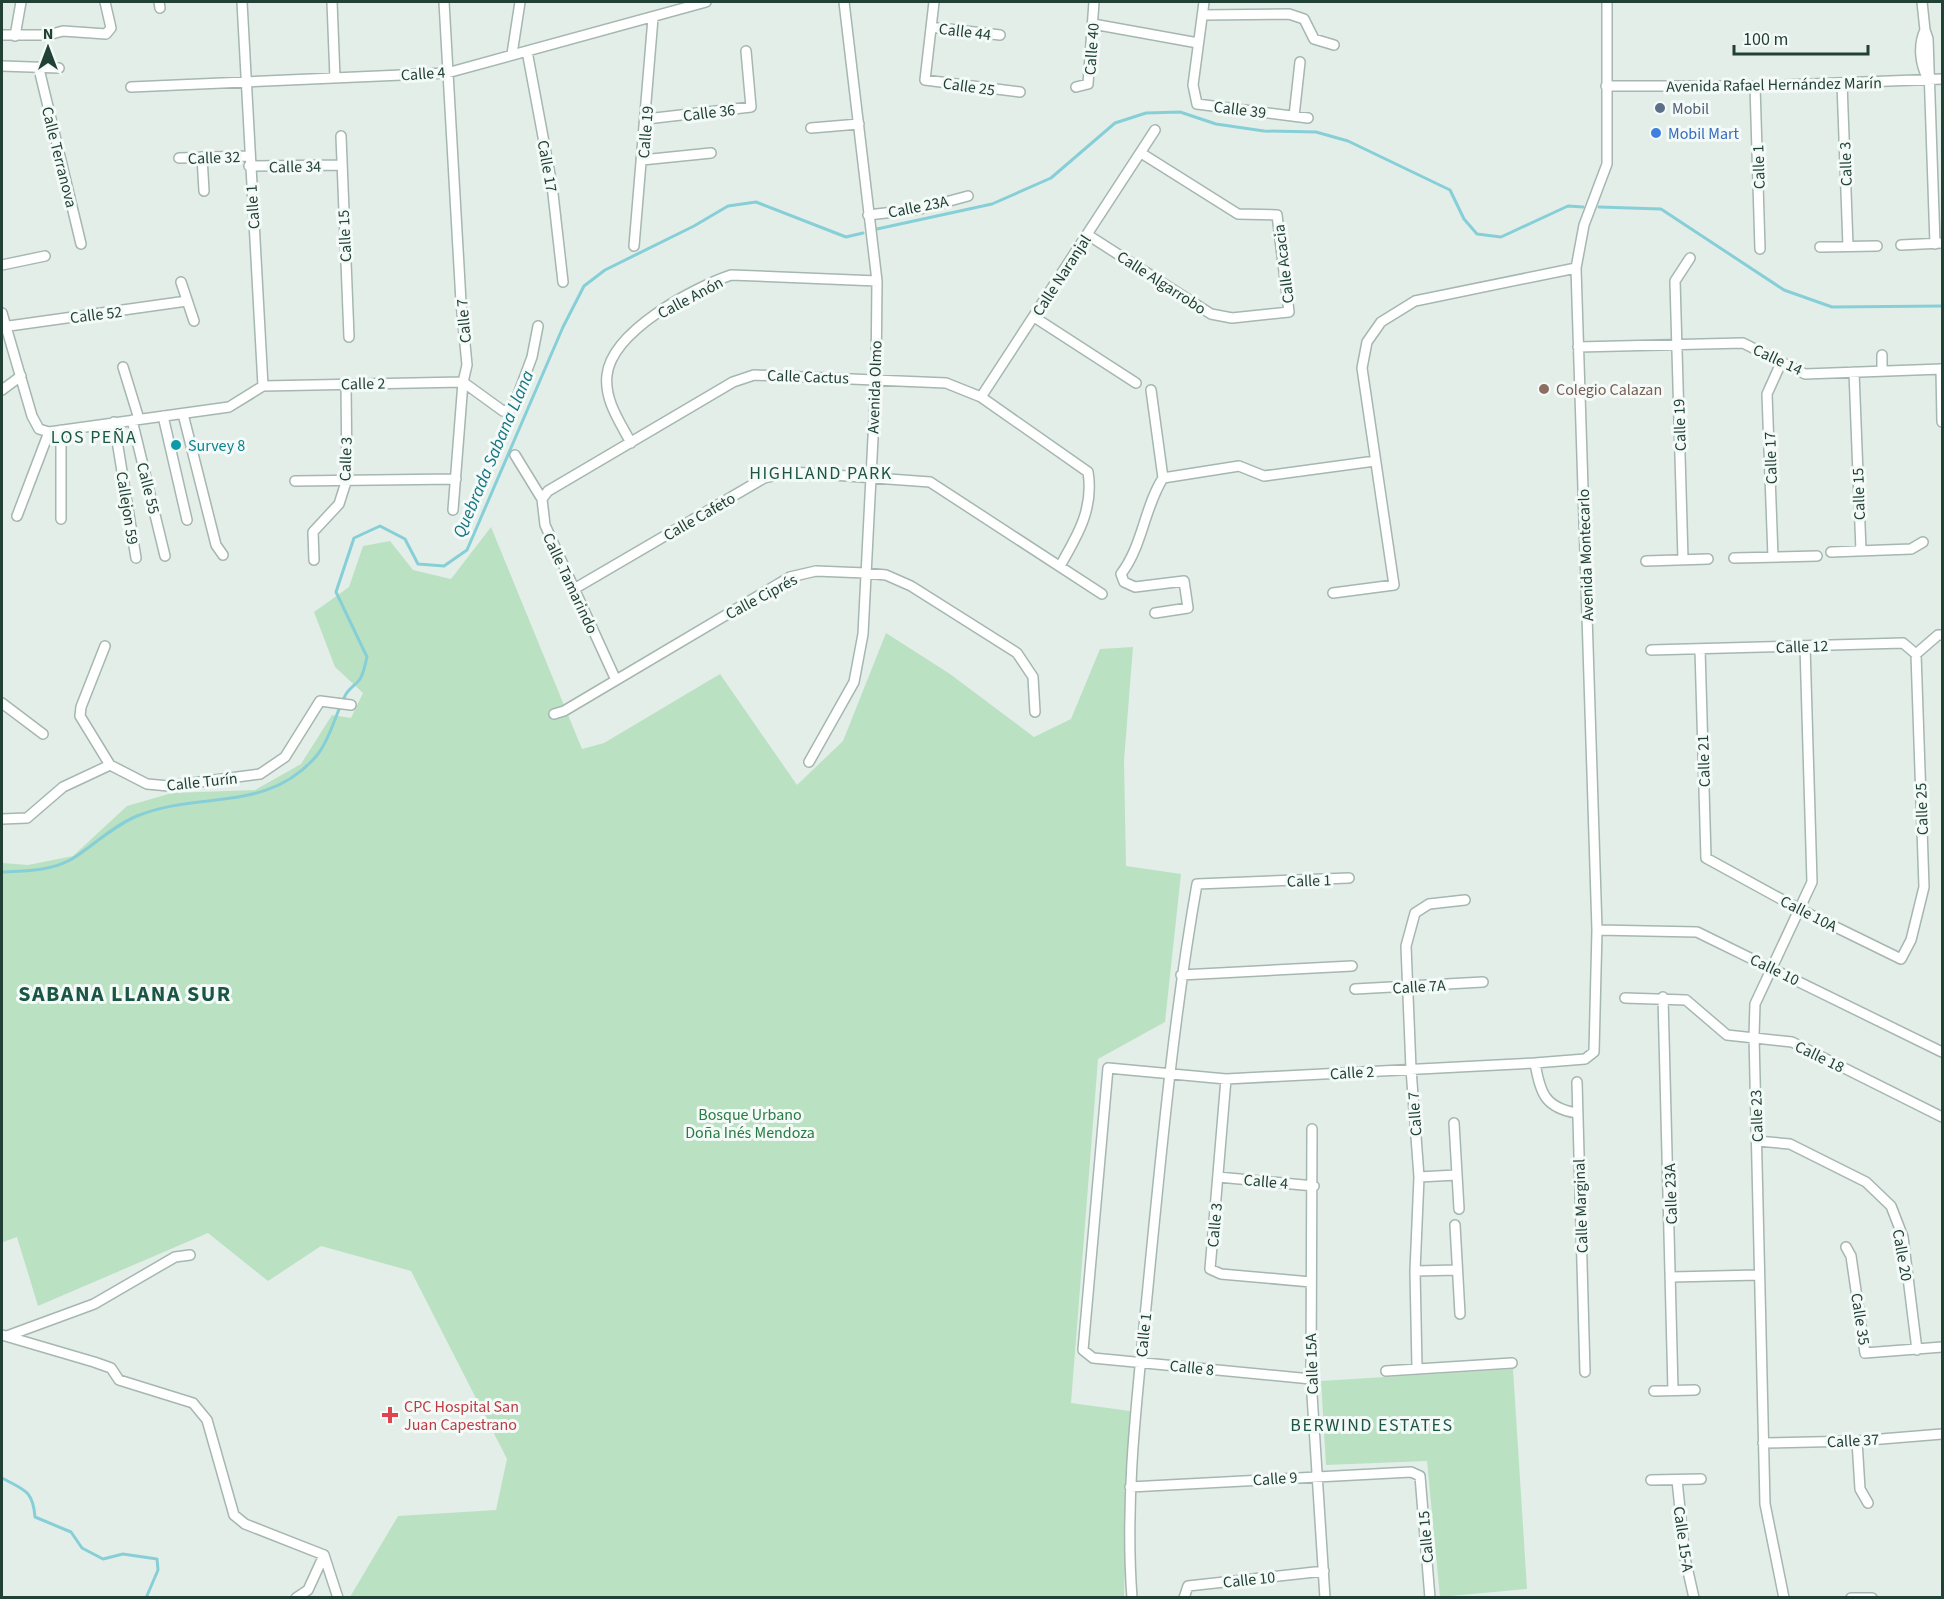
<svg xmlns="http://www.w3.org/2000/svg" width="1944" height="1599" font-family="'Source Sans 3',sans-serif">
<rect width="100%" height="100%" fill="#e3eee9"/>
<path fill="#bbe1c3" d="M491 527 582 749 604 743 720 674 797 785 843 741 886 633 950 674 1034 737 1071 719 1100 649 1133 647 1124 761 1126 866 1181 874 1165 1022 1098 1059 1071 1403 1130 1411 1124 1597H350L398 1516 496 1510 507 1459 411 1271 321 1246 268 1281 208 1233 38 1306 17 1237 3 1242 2 1240V863L28 865 73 856 127 806 172 793 255 790 301 764 332 715 351 718 363 693 335 667 314 612 349 587 363 546 390 541 413 570 451 579Z
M1513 1369 1527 1589 1440 1597 1427 1461 1326 1465 1321 1381Z"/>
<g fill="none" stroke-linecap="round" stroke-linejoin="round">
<path stroke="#87cfd7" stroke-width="3" d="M1599 207 1661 209 1784 290 1832 307 1942 306
M877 229 992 204 1051 178 1115 123 1146 113 1180 112 1216 124 1264 131 1316 132 1348 141 1450 190 1464 219 1477 234 1501 237 1568 206 1583 207
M2 872C25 871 51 871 72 859 94 845 113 826 137 816 201 790 269 814 318 754 331 737 335 715 345 696 348 689 356 685 360 679 364 673 365 664 367 657L336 592 354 538 380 526 405 539 418 564 444 566 467 550 563 327 584 286 605 270 694 226 728 206 756 202 846 237 863 233
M2 1478C24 1490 33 1490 35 1517L71 1532 82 1548 103 1559 123 1554 157 1559 158 1570 146 1598"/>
<defs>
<path id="minor" d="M159 2 160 8
M242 2 263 386
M332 2 335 78
M444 2 461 302 467 365 463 382 453 510
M934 2 925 80 1020 92
M1204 2 1193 85 1197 104 1308 118
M1922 2 1925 30 1928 39 1935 244
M1203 15 1289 14 1304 19 1314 39 1334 45
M1093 24 1198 43
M931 27 1000 35
M1925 30C1918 45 1920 63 1927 77
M2 35H48L63 31 106 34 111 28 105 2
M15 36 21 2
M527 51 552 185 563 282
M512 54 520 2
M2 66 59 68
M39 69 81 244
M1842 83 1848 246
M1606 86H1755L1942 79
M1755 86 1760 249
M131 87 447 73 706 2
M1076 87 1088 84 1094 2
M1294 116 1300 62
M646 119 751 107 746 51
M811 128 859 124
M341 136 349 337
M202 157 204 191
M179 158 249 156
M642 160 711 153
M249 166 341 165
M868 215 920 209 968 196
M1088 235 1211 314 1232 318 1289 312 1277 215 1238 214 1141 153
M1901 245 1942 243
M634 246 653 18
M1820 247 1877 246
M2 265 45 256
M181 282 194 321
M2 313 32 416 39 429 49 432 229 407 263 386
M1034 317 1136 383
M2 327 187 301
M1578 347 1743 343 1805 374 1942 369
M1882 355V371
M123 367 139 419
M1941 369 1942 422
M1854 372 1861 551
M263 386 463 382 503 411 513 408 532 357 538 326
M2 390 21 376
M1151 390 1163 478
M981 397 1155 130
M183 414 216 545 223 555
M163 416 187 520
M132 420 165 556
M114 422 136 558
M61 430V519
M631 443C620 422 604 400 607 375 612 331 693 288 731 275L877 281
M515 455 542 499 545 525 615 678
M295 481 456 479
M542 499 548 491 733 382 754 375 946 383 981 397 1088 472C1094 508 1078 535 1060 566
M17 516 49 432
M1831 552 1911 549 1923 542
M1773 557 1767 394 1781 363
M1734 558 1817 556
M1683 559 1675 281 1690 258
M314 560 313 532 339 504 347 479 346 384
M1646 561 1708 559
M574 589 764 478 792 472 930 482 1102 594
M1333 593 1394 585 1362 368 1367 342 1381 322 1415 301 1576 268
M1155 613 1188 608 1184 581 1135 587 1124 582 1121 574C1143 545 1144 508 1163 478L1239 466 1264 476 1375 461
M105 646 81 707 80 716 110 765
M1700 649 1706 858 1801 910 1901 959 1911 940 1924 887 1916 654
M1651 650 1903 643 1916 654
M1916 654 1938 635H1942
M2 703 43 734
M554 714 564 711 790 577 816 571 865 573 886 575 911 586 1017 653 1033 677 1035 712
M809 762 854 682 863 634 876 379 877 281 844 2
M2 819 27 818 63 787 110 765 147 784 169 786 260 774 285 757 320 701 351 705
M1597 930 1697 932 1942 1052
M1181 975 1352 966
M1355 989 1483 982
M1663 997 1673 1390
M1625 998 1686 1000 1727 1035 1792 1042 1942 1117
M1535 1063C1540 1093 1545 1108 1577 1113
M1226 1079 1210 1269 1221 1274 1311 1282
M1577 1082 1585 1372
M1454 1123 1459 1209
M1312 1129 1311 1379 1325 1598
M1757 1141 1790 1144 1866 1182 1891 1206 1903 1237 1917 1350
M1218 1177 1314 1186
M1419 1177 1456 1175
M1455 1225 1460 1314
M1846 1247 1851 1256 1865 1353 1942 1347
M1415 1271 1457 1270
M1672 1277 1758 1275
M2 1335 94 1362 111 1368 119 1380 193 1403 207 1420 234 1515 245 1524 324 1555
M7 1336 94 1304 175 1257 190 1255
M1417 1368 1415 1271 1419 1177 1411 1069 1406 946 1415 913 1429 904 1465 900
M1386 1371 1512 1363
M1311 1379 1093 1358 1083 1350 1108 1068 1226 1079 1535 1063 1585 1059 1594 1052 1597 930 1576 268 1584 225 1607 164V2
M1654 1391 1695 1390
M1857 1441 1860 1489 1868 1503
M1763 1443 1857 1441 1942 1434
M1651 1480 1701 1479
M1677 1480 1685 1558 1694 1598
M1130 1487 1411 1472 1420 1476 1430 1598
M324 1555 338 1598
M296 1598 308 1590 324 1555
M1132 1598C1124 1490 1139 1383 1149 1276 1162 1145 1174 1014 1197 884L1349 878
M1184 1598 1188 1586 1324 1571
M1784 1598 1765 1504 1754 1036 1755 1004 1812 882 1805 646
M1851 1598H1872"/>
</defs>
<use href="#minor" stroke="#a5b7b0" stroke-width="12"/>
<use href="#minor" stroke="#fff" stroke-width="9"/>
</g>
<circle fill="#5c6f8a" stroke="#f4faf7" stroke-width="2" cx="1660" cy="108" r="6"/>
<circle fill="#3f7fe0" stroke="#f4faf7" stroke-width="2" cx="1656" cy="133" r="6"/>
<circle fill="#8d6e63" stroke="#f4faf7" stroke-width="2" cx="1544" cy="389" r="6"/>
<circle fill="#0f9aa8" stroke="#f4faf7" stroke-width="2" cx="176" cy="445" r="6"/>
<path fill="#e0444e" stroke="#f4faf7" stroke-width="2" d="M387 1406h6v6h6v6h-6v6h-6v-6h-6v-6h6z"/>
<g text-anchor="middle" stroke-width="6" stroke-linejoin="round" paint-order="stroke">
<g font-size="16" fill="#214137" stroke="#f4faf7">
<text transform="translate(965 31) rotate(7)" y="6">Calle 44</text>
<text transform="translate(1091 49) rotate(-86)" y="6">Calle 40</text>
<text transform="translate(423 73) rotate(-4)" y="6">Calle 4</text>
<text transform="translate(1774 84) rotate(-1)" y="6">Avenida Rafael Hernández Marín</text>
<text transform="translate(969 86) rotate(8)" y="6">Calle 25</text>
<text transform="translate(1240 109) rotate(7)" y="6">Calle 39</text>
<text transform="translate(709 112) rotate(-7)" y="6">Calle 36</text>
<text transform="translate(645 132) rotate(-85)" y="6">Calle 19</text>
<text transform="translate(60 157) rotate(76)" y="6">Calle Terranova</text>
<text transform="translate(214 157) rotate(-2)" y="6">Calle 32</text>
<text transform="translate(1845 164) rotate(-92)" y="6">Calle 3</text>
<text transform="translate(295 166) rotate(-1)" y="6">Calle 34</text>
<text transform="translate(548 166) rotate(80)" y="6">Calle 17</text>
<text transform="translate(1758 167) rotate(-92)" y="6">Calle 1</text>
<text transform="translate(918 206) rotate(-11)" y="6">Calle 23A</text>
<text transform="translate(252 207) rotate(-94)" y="6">Calle 1</text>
<text transform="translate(344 236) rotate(-93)" y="6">Calle 15</text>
<text transform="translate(1283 264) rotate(-97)" y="6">Calle Acacia</text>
<text transform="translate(1061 275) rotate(-57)" y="6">Calle Naranjal</text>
<text transform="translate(1162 282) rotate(33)" y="6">Calle Algarrobo</text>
<text transform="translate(690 297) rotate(-28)" y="6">Calle Anón</text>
<text transform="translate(96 314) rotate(-7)" y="6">Calle 52</text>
<text transform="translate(463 321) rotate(-95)" y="6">Calle 7</text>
<text transform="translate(1778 359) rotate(25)" y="6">Calle 14</text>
<text transform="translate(808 376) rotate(2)" y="6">Calle Cactus</text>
<text transform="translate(363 383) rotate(-1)" y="6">Calle 2</text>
<text transform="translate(874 387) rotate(-88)" y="6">Avenida Olmo</text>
<text transform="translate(1679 425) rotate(-92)" y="6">Calle 19</text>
<text transform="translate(1770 458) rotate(-92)" y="6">Calle 17</text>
<text transform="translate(345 459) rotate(-88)" y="6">Calle 3</text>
<text transform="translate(149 488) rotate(76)" y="6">Calle 55</text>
<text transform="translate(1858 494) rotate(-92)" y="6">Calle 15</text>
<text transform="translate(128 508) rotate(81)" y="6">Callejon 59</text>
<text transform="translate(699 516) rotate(-30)" y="6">Calle Cafeto</text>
<text transform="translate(1585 555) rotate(-92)" y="6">Avenida Montecarlo</text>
<text transform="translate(571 583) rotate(65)" y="6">Calle Tamarindo</text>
<text transform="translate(761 596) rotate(-28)" y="6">Calle Ciprés</text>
<text transform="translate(1802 646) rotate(-2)" y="6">Calle 12</text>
<text transform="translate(1703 761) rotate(-92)" y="6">Calle 21</text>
<text transform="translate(202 781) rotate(-6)" y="6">Calle Turín</text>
<text transform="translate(1921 809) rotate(-92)" y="6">Calle 25</text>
<text transform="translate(1309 880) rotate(-2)" y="6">Calle 1</text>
<text transform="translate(1809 913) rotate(27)" y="6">Calle 10A</text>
<text transform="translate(1775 969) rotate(26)" y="6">Calle 10</text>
<text transform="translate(1419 986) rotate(-3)" y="6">Calle 7A</text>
<text transform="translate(1820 1056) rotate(26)" y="6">Calle 18</text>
<text transform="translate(1352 1072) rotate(-3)" y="6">Calle 2</text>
<text transform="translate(1414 1114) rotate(-94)" y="6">Calle 7</text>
<text transform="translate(1756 1116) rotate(-92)" y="6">Calle 23</text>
<text transform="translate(1266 1181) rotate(5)" y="6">Calle 4</text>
<text transform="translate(1670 1194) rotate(-92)" y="6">Calle 23A</text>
<text transform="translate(1580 1206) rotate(-92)" y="6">Calle Marginal</text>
<text transform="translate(1214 1225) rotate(-85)" y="6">Calle 3</text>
<text transform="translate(1903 1255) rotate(80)" y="6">Calle 20</text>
<text transform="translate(1861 1319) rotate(81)" y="6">Calle 35</text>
<text transform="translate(1143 1335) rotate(-84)" y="6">Calle 1</text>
<text transform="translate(1311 1364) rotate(-92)" y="6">Calle 15A</text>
<text transform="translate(1192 1367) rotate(6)" y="6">Calle 8</text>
<text transform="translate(1853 1440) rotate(-3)" y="6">Calle 37</text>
<text transform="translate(1275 1478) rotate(-4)" y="6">Calle 9</text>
<text transform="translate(1425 1537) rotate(-95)" y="6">Calle 15</text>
<text transform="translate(1684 1539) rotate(82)" y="6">Calle 15-A</text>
<text transform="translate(1249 1579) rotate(-6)" y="6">Calle 10</text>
</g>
<g font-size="16" fill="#4e5e75" stroke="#f4faf7" text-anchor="start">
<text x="1672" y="114">Mobil</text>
</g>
<g font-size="16" fill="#366cbe" stroke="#f4faf7" text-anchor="start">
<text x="1668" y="139">Mobil Mart</text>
</g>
<g font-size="16" fill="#785e54" stroke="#f4faf7" text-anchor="start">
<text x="1556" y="395">Colegio Calazan</text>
</g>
<g font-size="16" fill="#0d838f" stroke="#f4faf7" text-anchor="start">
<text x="188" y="451">Survey 8</text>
</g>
<g font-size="16" fill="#287b43" stroke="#f4faf7">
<text x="750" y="1120">Bosque Urbano<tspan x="750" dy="18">Doña Inés Mendoza</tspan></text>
</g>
<g font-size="16" fill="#be3a42" stroke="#f4faf7" text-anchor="start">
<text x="404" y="1412">CPC Hospital San<tspan x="404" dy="18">Juan Capestrano</tspan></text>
</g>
<g font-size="18" letter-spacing="1.5" fill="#1b5543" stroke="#f4faf7">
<text x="94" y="443">LOS PEÑA</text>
<text x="821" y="479">HIGHLAND PARK</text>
<text x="1372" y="1431">BERWIND ESTATES</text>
</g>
<g font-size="18" font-style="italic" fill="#167682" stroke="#f4faf7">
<text transform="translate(493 454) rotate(-67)" y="6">Quebrada Sabana Llana</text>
</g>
<g font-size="22" font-weight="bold" letter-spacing="1.5" fill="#1b5543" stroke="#f4faf7">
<text x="125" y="1001">SABANA LLANA SUR</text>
</g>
</g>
<rect width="1944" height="1599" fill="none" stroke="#214137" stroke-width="6"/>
<g transform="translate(48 48)" stroke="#f4faf7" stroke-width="4.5" paint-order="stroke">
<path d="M0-4.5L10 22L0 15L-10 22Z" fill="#214137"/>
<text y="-9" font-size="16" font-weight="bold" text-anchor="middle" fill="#214137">N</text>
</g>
<path d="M1734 45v9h134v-9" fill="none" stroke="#214137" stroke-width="3"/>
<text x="1743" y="45" font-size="18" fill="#214137" stroke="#f4faf7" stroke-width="4.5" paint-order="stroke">100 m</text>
</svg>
